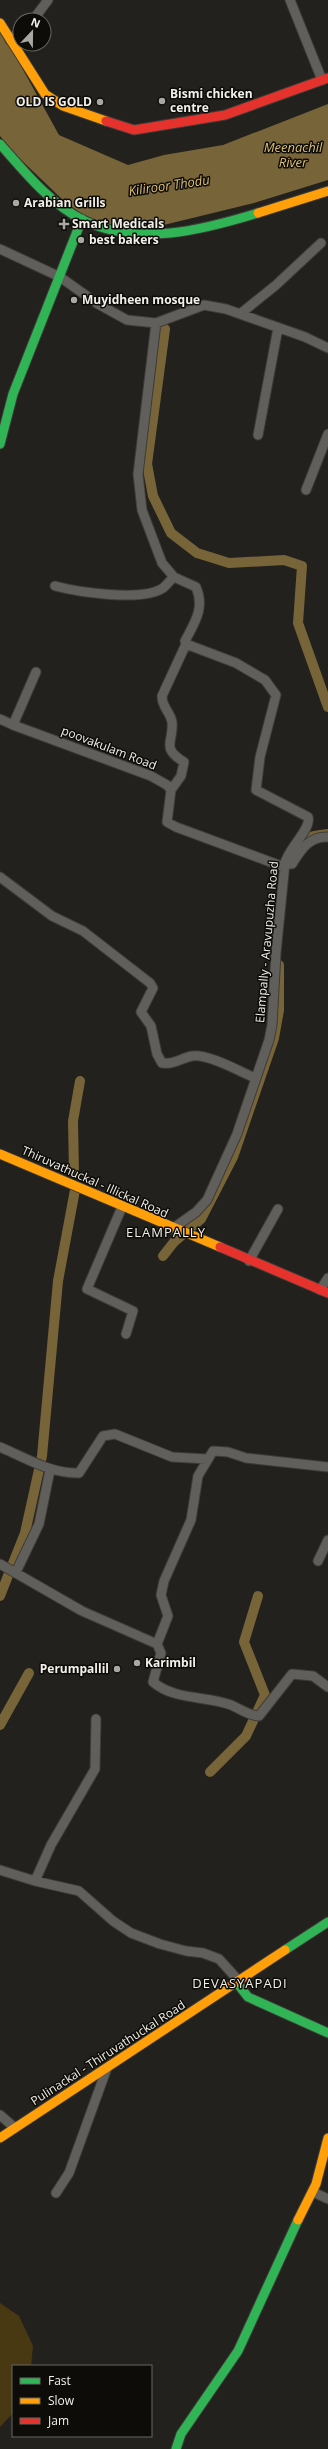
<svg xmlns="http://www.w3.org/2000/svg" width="328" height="2449" font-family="'Open Sans',sans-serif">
<rect width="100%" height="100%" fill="#23211d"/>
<path fill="#483912" d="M0 2303 19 2316 33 2346 31 2366H13V2413L0 2427Z"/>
<path fill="#776438" d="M0 28 59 135 128 165 164 155 223 145 328 104V180L254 203 139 231 94 223 64 201 15 154 0 136Z"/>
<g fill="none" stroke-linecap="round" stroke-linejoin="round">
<path stroke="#776438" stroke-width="10" d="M165 329 147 464 153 496 171 533 197 553 229 563 284 560 302 566 298 623 328 707
M293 854C303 836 310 836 328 834
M74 1173 73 1121 80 1081
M163 1256 174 1242 201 1219 233 1157 274 1038 279 1010V965
M0 1596 25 1533 42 1456 58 1281 75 1190
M0 1725 29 1673
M210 1772 246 1736 265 1695 244 1642 258 1596"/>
<defs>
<path id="street" d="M290 0 322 80
M33 20 48 0
M10 40 20 31
M0 249 60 277 98 304 127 320 156 323 204 305 226 309 305 337 328 348
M240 314 276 285 321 243
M156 323 138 474 142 510 162 563 174 577 196 587C205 608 195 622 185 641L186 644 236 663 265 680 276 695 260 757 256 790 308 817C312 828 288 849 285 863L276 953 272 1025 269 1040 237 1134 207 1200 196 1212 172 1229
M258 435 278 328
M306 490 328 434
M55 586C78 592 142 602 163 588 167 585 170 580 174 577
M0 719 13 725 151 776 167 785 171 790 167 822 176 827 284 867
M13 725 36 672
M171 790 181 776 184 762C160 747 174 743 172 722 170 711 162 708 162 696L186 644
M285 863 292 864C301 850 309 836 328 837
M0 877 52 916 83 931 150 983 153 988 141 1012 151 1026 157 1054 162 1063C173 1065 182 1058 192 1056 209 1054 239 1071 255 1078
M122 1207 87 1289 133 1311 126 1334
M249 1261 278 1209
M320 1290 328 1278
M0 1447C26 1458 51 1474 79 1473L103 1436 115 1434 172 1457 207 1459
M318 1561 328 1540
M0 1564 82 1611 157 1644
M16 1572 39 1524 50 1470
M157 1644 168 1616 161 1595 164 1581 191 1520 198 1476 213 1451 228 1452 246 1458 328 1467
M157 1644 161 1653 153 1682C174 1700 206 1696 231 1705 241 1709 247 1715 259 1716L292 1674 313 1676 328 1687
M0 1870 35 1881 79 1891 113 1921 131 1933 160 1944 186 1951 203 1953 219 1959 239 1981
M35 1881 51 1845 95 1769 96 1719
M0 2115 15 2128
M313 2192 328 2199
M56 2193 69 2173 107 2068"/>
<path id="fast" d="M0 144C24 171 50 204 83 220 138 247 203 230 258 213
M0 444 13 394 82 219
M285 1950 328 1922
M237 1983 248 1997 328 2033
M176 2449 181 2434 238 2351 298 2220"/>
<path id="slow" d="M0 23 45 94 63 106 106 121
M258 213 328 191
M0 1154 220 1247
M0 2138 285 1950
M298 2220 316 2184 328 2138"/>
<path id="jam" d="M106 121 134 130 225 115 328 78
M220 1247 328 1293"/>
</defs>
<use href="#street" stroke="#3e3c38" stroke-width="11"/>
<use href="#fast" stroke="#3e3c38" stroke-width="11"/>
<use href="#slow" stroke="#3e3c38" stroke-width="11"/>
<use href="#jam" stroke="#3e3c38" stroke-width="11"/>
<use href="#street" stroke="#605f5c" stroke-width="9"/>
<use href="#fast" stroke="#30b455" stroke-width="9"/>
<use href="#slow" stroke="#ff9f0a" stroke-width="9"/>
<use href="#jam" stroke="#e5322d" stroke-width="9"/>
</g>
<g fill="#aaa8a2" stroke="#0d0c08" stroke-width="1.5">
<circle cx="162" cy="101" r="4"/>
<circle cx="100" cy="102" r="4"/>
<circle cx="16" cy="203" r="4"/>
<path d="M62 218h4v4h4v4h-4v4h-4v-4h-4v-4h4z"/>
<circle cx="81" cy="240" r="4"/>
<circle cx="74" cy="300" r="4"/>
<circle cx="137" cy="1663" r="4"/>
<circle cx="117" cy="1669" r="4"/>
</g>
<g text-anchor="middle" stroke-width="3" stroke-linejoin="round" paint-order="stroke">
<g font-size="12" font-weight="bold" fill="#f3f0ea" stroke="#0d0c08" text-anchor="start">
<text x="170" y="98">Bismi chicken<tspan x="170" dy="14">centre</tspan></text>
<text x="92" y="106" text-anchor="end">OLD IS GOLD</text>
<text x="24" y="207">Arabian Grills</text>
<text x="72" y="228">Smart Medicals</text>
<text x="89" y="244">best bakers</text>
<text x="82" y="304">Muyidheen mosque</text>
<text x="145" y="1667">Karimbil</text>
<text x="109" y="1673" text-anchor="end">Perumpallil</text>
</g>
<g font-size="12" fill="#f3f0ea" stroke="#0d0c08">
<text transform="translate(109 748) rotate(21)" y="4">poovakulam Road</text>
<text transform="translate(267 942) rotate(-85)" y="4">Elampally - Aravupuzha Road</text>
<text transform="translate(95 1182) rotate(24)" y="4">Thiruvathuckal - Illickal Road</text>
<text transform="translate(108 2053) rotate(-33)" y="4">Pulinackal - Thiruvathuckal Road</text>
</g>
<g font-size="13" font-style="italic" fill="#debf74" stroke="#0d0c08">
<text x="293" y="152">Meenachil<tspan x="293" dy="15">River</tspan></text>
<text transform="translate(169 185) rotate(-8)" y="5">Kiliroor Thodu</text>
</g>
<g font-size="13" letter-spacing="1" fill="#f3f0ea" stroke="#0d0c08">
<text x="166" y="1237">ELAMPALLY</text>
<text x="240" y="1988">DEVASYAPADI</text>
</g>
</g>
<rect x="12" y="2365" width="140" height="72" fill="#0d0c08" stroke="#696762"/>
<rect x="20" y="2378" width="20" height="6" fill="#30b455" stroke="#696762"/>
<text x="48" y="2385" font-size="12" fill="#f3f0ea">Fast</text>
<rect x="20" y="2398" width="20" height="6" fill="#ff9f0a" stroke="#696762"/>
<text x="48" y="2405" font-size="12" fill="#f3f0ea">Slow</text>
<rect x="20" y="2418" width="20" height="6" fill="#e5322d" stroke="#696762"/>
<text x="48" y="2425" font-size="12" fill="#f3f0ea">Jam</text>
<g transform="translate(32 32) rotate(22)"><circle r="19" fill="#0d0c08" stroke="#696762"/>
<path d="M0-3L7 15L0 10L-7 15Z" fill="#aaa8a2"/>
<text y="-6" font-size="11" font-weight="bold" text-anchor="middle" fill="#f3f0ea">N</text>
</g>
</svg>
